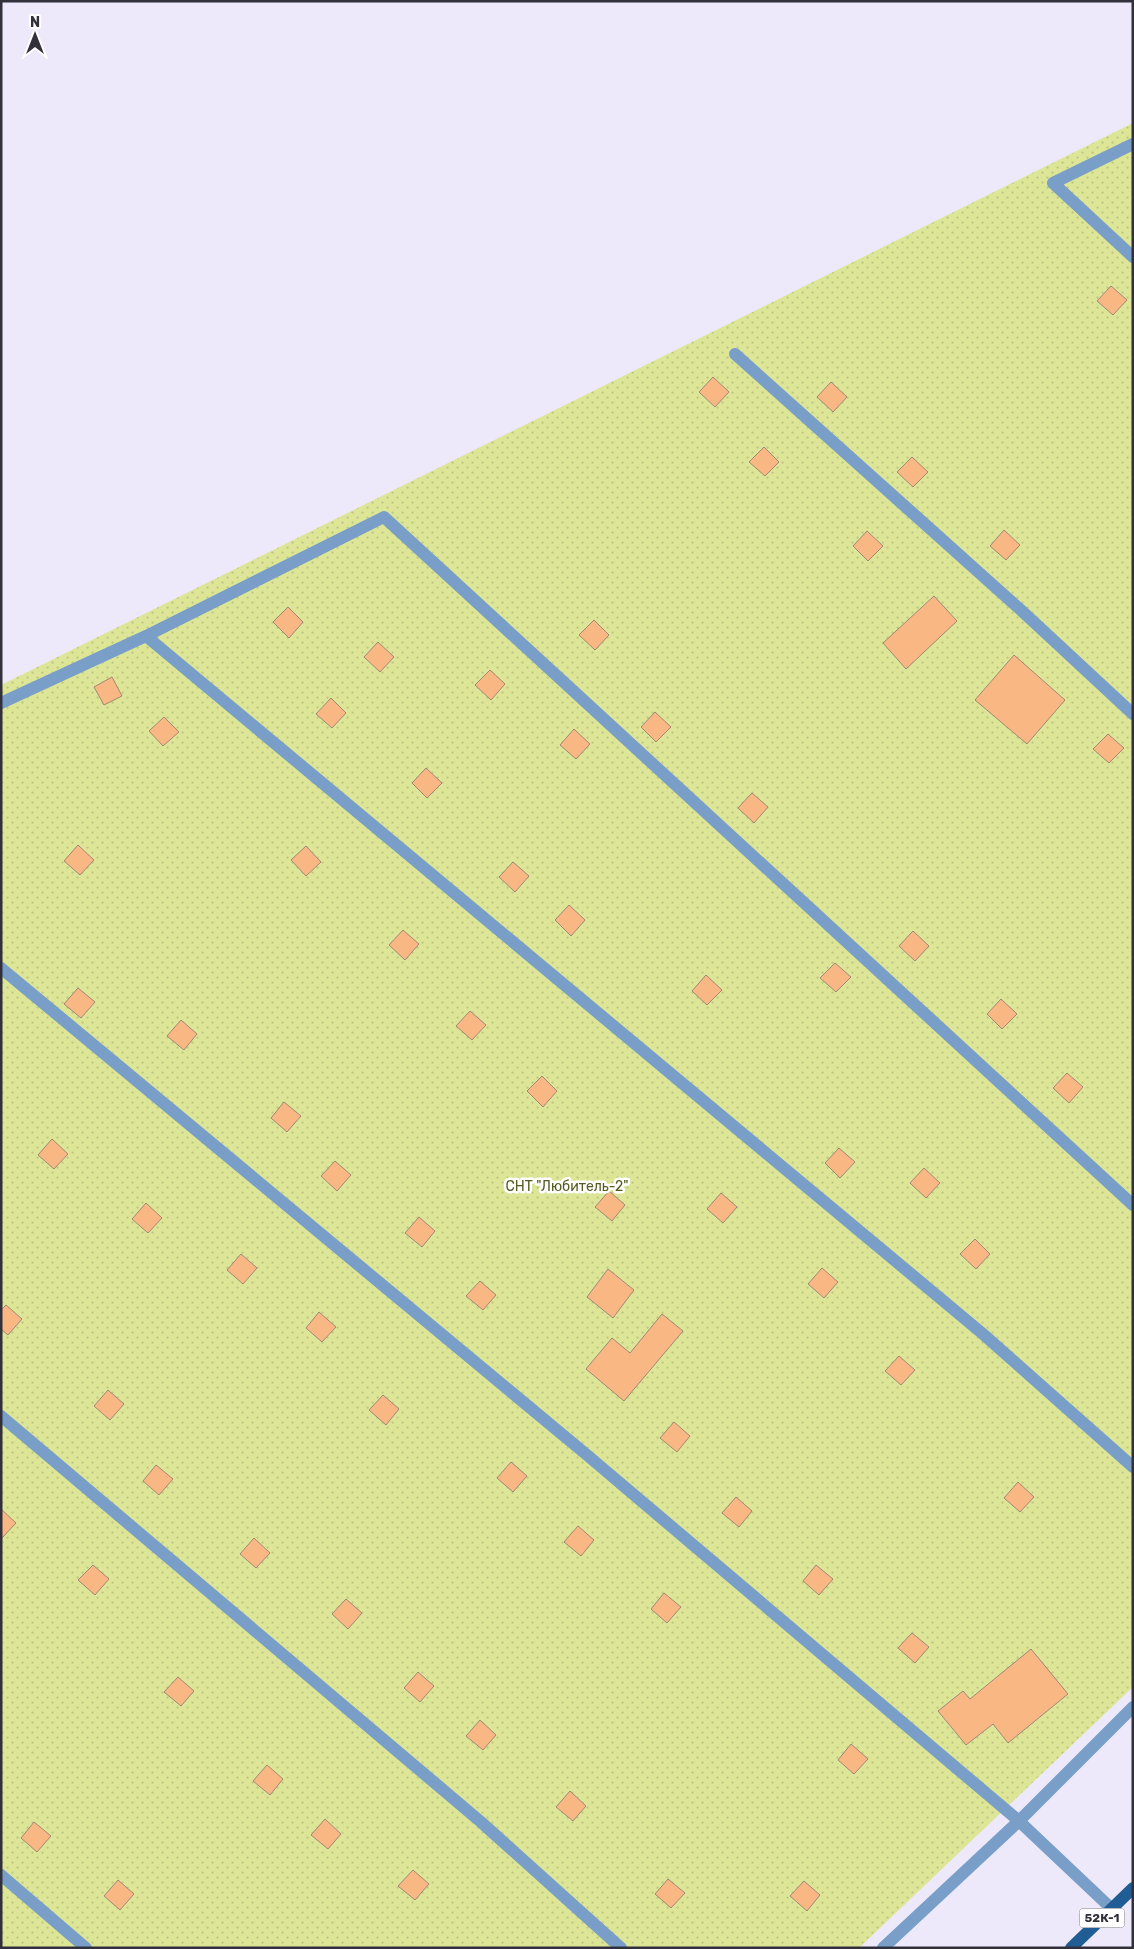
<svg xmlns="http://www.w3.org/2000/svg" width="1134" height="1949" font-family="Rubik,sans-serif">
<defs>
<pattern id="garden-dots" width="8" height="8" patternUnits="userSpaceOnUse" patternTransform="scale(1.25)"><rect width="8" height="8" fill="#dde597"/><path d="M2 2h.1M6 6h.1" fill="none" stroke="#bec583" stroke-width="1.8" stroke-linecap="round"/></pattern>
</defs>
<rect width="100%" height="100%" fill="#ede9fb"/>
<path fill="url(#garden-dots)" d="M1133 123V1687L859 1948H1V685Z"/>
<path fill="#f9b883" stroke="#a18875" d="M1111 286 1127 300 1113 315 1097 301Z
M713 377 729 392 715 407 699 392Z
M831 382 847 397 833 412 817 397Z
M764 447 779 462 765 476 749 462Z
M912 457 928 472 913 487 897 472Z
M1004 530 1020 545 1006 560 990 546Z
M867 531 883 546 868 561 853 546Z
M934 596 957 621 906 669 883 643Z
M288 607 303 622 289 638 273 622Z
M594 620 609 635 595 650 579 635Z
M378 642 394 657 380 672 364 657Z
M1014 655 1065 700 1027 744 975 700Z
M490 670 505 684 491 700 475 685Z
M112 677 122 696 104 705 94 687Z
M331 698 346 713 332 728 316 714Z
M655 712 671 727 656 742 641 727Z
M164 717 179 732 163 746 149 731Z
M574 729 590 744 576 759 560 745Z
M1108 734 1124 748 1109 763 1093 749Z
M426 768 442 783 427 798 412 783Z
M752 793 768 807 754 823 738 808Z
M78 845 94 860 80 875 64 861Z
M306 846 321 862 306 876 291 860Z
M513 862 529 876 515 892 499 877Z
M569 905 585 920 571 936 555 920Z
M403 930 419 944 405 960 389 945Z
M913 931 929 946 915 961 899 946Z
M835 963 851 977 836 992 820 978Z
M706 975 722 990 707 1005 692 991Z
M78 988 95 1002 81 1018 64 1004Z
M1001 999 1017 1014 1002 1029 987 1014Z
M470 1011 486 1025 472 1040 456 1026Z
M181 1020 197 1034 184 1050 167 1036Z
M1067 1073 1083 1087 1069 1103 1053 1088Z
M542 1076 557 1091 543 1107 527 1091Z
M284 1102 301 1116 287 1132 271 1118Z
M52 1139 68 1154 54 1169 38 1155Z
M839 1148 855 1162 840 1178 825 1163Z
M335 1161 351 1175 337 1191 321 1176Z
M924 1168 940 1183 926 1198 910 1183Z
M609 1191 625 1205 612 1221 595 1207Z
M721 1193 737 1207 723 1223 707 1209Z
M146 1203 162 1218 148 1233 132 1219Z
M419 1217 435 1231 422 1247 405 1233Z
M975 1239 990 1254 976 1269 960 1254Z
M241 1254 257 1268 243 1284 227 1270Z
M822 1268 838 1282 824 1298 808 1284Z
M608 1269 634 1290 613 1318 587 1297Z
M480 1281 496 1295 483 1310 466 1296Z
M6 1305 22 1319 8 1335 1 1329V1310Z
M319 1312 336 1327 322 1342 306 1328Z
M662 1314 683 1331 624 1401 586 1369 612 1338 630 1353Z
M899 1356 915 1370 901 1385 885 1371Z
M108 1390 124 1404 110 1420 94 1406Z
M383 1395 399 1409 386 1425 369 1410Z
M674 1422 690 1436 677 1452 660 1438Z
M511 1462 527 1476 513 1492 497 1478Z
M156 1465 173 1479 159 1495 143 1481Z
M1018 1482 1034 1497 1020 1512 1004 1498Z
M736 1497 752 1511 739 1527 722 1513Z
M1 1509 16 1523 2 1538 1 1537Z
M578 1526 594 1540 581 1556 564 1542Z
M254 1538 270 1553 256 1568 240 1554Z
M93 1565 109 1579 95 1595 78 1580Z
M816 1565 833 1579 819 1595 803 1581Z
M664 1593 681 1607 667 1623 651 1609Z
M346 1599 362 1613 348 1629 332 1614Z
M912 1633 929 1647 915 1663 898 1648Z
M1031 1649 1068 1694 1008 1743 993 1724 966 1745 938 1711 963 1691 970 1699Z
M418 1672 434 1686 420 1702 404 1688Z
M178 1677 194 1691 181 1706 164 1692Z
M480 1720 496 1735 483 1750 466 1736Z
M851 1744 868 1759 854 1774 838 1760Z
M267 1765 283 1779 270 1795 253 1781Z
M570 1791 586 1806 573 1821 556 1807Z
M325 1819 341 1834 328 1849 311 1835Z
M34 1822 51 1836 37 1852 21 1838Z
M413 1870 429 1884 415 1900 398 1886Z
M668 1879 685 1893 671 1908 655 1894Z
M118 1880 134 1894 120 1910 104 1896Z
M804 1881 820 1895 807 1911 790 1896Z"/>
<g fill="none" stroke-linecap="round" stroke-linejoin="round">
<path stroke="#799fc8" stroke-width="12" d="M1133 144 1053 183 1133 257
M735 354 1023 612 1133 714
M146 636 983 1334 1133 1467
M1 703 146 636 384 517 1133 1205
M1 968 587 1455 1019 1821 1112 1909
M1 1416 481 1822 621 1948
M1 1875 86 1948
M883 1948 1019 1821 1133 1707"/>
<path stroke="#215d95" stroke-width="12" d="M1071 1948 1133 1888"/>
</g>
<g text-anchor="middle" stroke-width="5" stroke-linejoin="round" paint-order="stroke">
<rect fill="#fff" stroke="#706e76" stroke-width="1" x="1079.5" y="1908.5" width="45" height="19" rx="4"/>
<g font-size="12" font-weight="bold" fill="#32303b">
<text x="1102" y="1922">52К-1</text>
</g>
<g font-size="14" fill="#555a21" stroke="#fff">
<text x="567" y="1191">СНТ "Любитель-2"</text>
</g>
</g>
<rect width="1134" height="1949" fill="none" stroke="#32303b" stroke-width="5"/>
<g transform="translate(35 35)" stroke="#ffffff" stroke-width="4" paint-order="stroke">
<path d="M0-4L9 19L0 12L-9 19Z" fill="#32303b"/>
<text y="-8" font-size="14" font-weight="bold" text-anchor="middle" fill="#32303b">N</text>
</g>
</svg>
